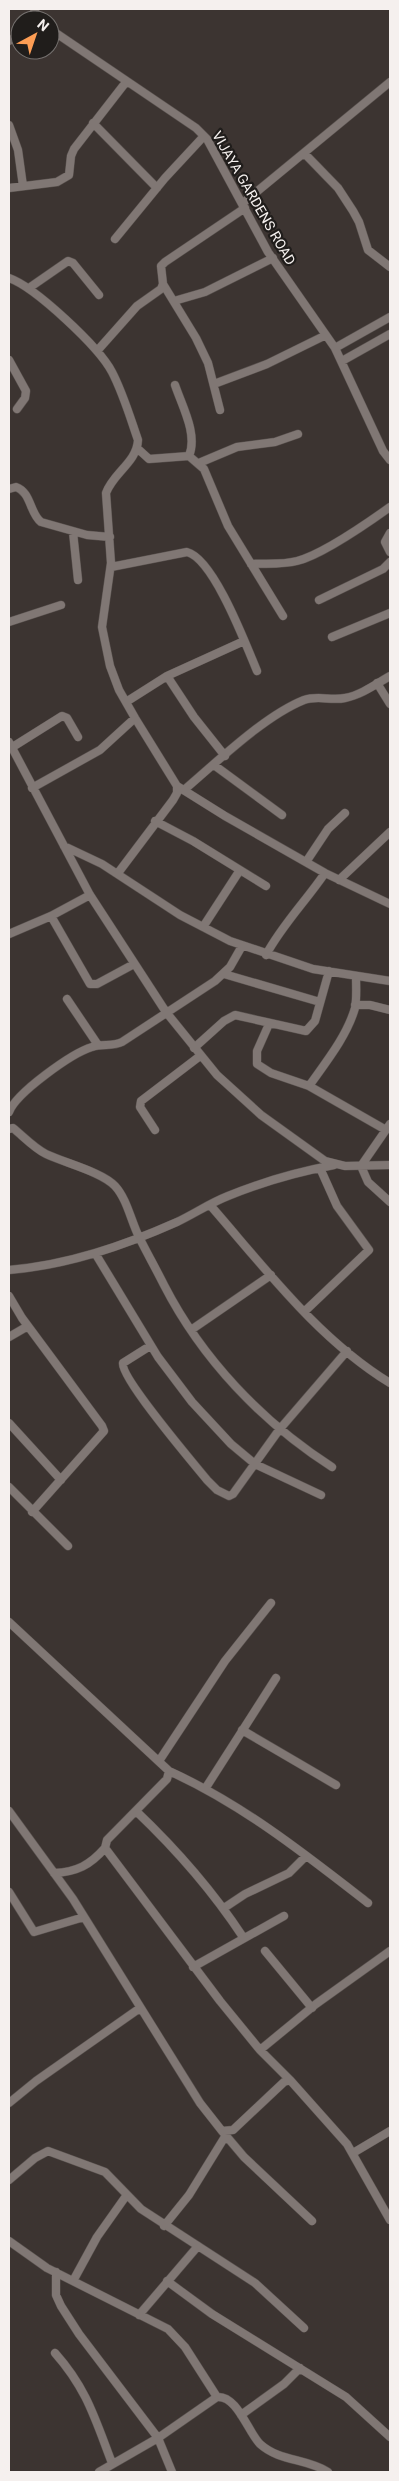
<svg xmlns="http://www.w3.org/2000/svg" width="399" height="2481" font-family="Roboto,sans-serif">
<rect width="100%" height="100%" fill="#3c3431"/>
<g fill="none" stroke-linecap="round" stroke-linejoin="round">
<defs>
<path id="street" d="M34 9 39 20
M50 29 196 128 207 139 268 252 335 348 383 451 390 460
M9 41 20 34
M93 123 157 188
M9 125 18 150 23 186
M304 153 338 188 353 211 359 222 368 250 390 267
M9 188 57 182 69 175 71 156 74 149 126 82
M243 203 390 82
M115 239 165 178 204 136
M9 278C35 287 99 347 112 372 123 393 130 417 138 440 137 462 113 473 106 493L111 563 102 627 110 666 119 690 135 718 177 786V793L173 800 118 873
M163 284 196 338 208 363 220 410
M29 288 68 261 73 263 99 295
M174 301 205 292 273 258
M335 348 390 317
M97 351 137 306 161 289 163 284 161 266 165 262 245 208
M9 360 26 391 25 398 17 409
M342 361 390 334
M214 384 267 364 326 335
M175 385C182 406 198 434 189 456
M137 448 149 459 189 456 204 469 228 526 283 616
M199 463 237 447 275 442 298 434
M9 489 16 487C31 492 30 514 41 522L87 535 110 537
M73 532 78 580
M390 533 385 542 390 552
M251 564C266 563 282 565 297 561 321 555 369 522 390 507
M111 567 187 552C214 559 246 645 257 671
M319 600 383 569 390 562
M9 622 61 605
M332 637 390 613
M167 676 194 717 225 756
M377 683 390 704
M126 702 167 676 244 641
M9 742 90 895 166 1012 217 1075 261 1115 325 1161 345 1166 390 1165
M11 748 62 716 67 718 78 737
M214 765 282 815
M177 786 225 816 325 873 390 904
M32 788 100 750 135 718
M184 790C217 762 264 716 304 700 318 695 331 701 345 698 361 695 376 684 390 676
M155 821 193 841 266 886
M64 846 102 864 180 915 230 941 313 969 390 981
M306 862 328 829 345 813
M339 880 390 832
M51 916 90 984H97L134 964
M203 927 240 870
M9 934 51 916 90 895
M266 955C282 925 306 901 325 873
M224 974 320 1002
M67 999 98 1045
M355 1005H370L390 1010
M269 1024 257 1051V1064L271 1073 309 1086 386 1130
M194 1048 224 1021 235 1015 306 1031 315 1021 329 971
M309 1086C326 1062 347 1036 355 1008 357 998 356 986 356 976
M9 1112C16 1093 72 1053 92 1047 102 1043 112 1047 122 1042L215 981 230 967 242 946
M390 1124 361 1166 368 1182 390 1202
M9 1129 13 1128C24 1137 34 1148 46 1154 65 1163 102 1172 115 1186 127 1199 131 1221 139 1237 147 1253 156 1269 164 1285 202 1359 262 1422 332 1467
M155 1130 140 1107 141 1101 200 1056
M210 1205C265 1268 318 1339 390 1383
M95 1253 158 1357 192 1402 231 1444 255 1464 321 1495
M9 1270C68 1265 123 1246 177 1222 194 1214 210 1203 228 1196 262 1182 297 1172 334 1165
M9 1296 22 1318 102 1426 104 1431 32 1512
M304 1312 369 1250 337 1206 320 1168
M191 1330 271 1275
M9 1337 28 1326
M150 1346 123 1363C120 1377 194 1464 207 1480L217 1490 229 1496 233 1494 279 1430 347 1351
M9 1423 61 1480
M9 1487 68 1546
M9 1622 169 1771 167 1779 107 1840 105 1848 220 2001 260 2050 290 2080
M242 1730 336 1785
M159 1761 225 1661 271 1603
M169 1771C242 1804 305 1854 368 1903
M205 1789 276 1678
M9 1811 73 1899 200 2103 222 2131 233 2130 284 2082 290 2080 347 2144 390 2220
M136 1811C177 1850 212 1890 243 1937
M54 1873C77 1872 90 1865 105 1848
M9 1892 34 1932 84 1917
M224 1908 245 1894 289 1873 306 1856
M265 1951 312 2008
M193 1967 284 1916
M260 2050 316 2004 390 1951
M9 2103 36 2081 140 2008
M222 2131 244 2157 312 2221
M353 2153 390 2131
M9 2180 35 2158 48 2151 105 2172 141 2209 255 2283 304 2328
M164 2226 189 2195 226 2135
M9 2241 47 2268 168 2329 185 2347 217 2397
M56 2272V2295L61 2306 79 2334 158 2438 172 2472
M73 2281 97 2237 126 2196
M167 2281 212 2314 346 2397 390 2437
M139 2315 198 2246
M55 2353C87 2389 95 2419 112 2463
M241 2415 284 2384 300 2368
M99 2472 158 2438 217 2397C237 2395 248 2432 260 2444 280 2462 306 2458 328 2472"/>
</defs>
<use href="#street" stroke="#5a5350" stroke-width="9"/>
<use href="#street" stroke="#807774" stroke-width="8"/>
</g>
<g text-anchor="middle" stroke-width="4.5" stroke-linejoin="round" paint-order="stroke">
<g font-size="14" fill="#f5f0ee" stroke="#201d1b">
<text transform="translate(254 198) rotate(60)" y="5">VIJAYA GARDENS ROAD</text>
</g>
</g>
<rect width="399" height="2481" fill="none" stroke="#f5f0ee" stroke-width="20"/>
<g transform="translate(35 35) rotate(40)"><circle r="24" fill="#201d1b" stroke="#75716f"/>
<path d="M0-4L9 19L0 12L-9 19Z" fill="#fd9d54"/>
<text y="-8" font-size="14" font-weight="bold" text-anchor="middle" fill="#f5f0ee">N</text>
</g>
</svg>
